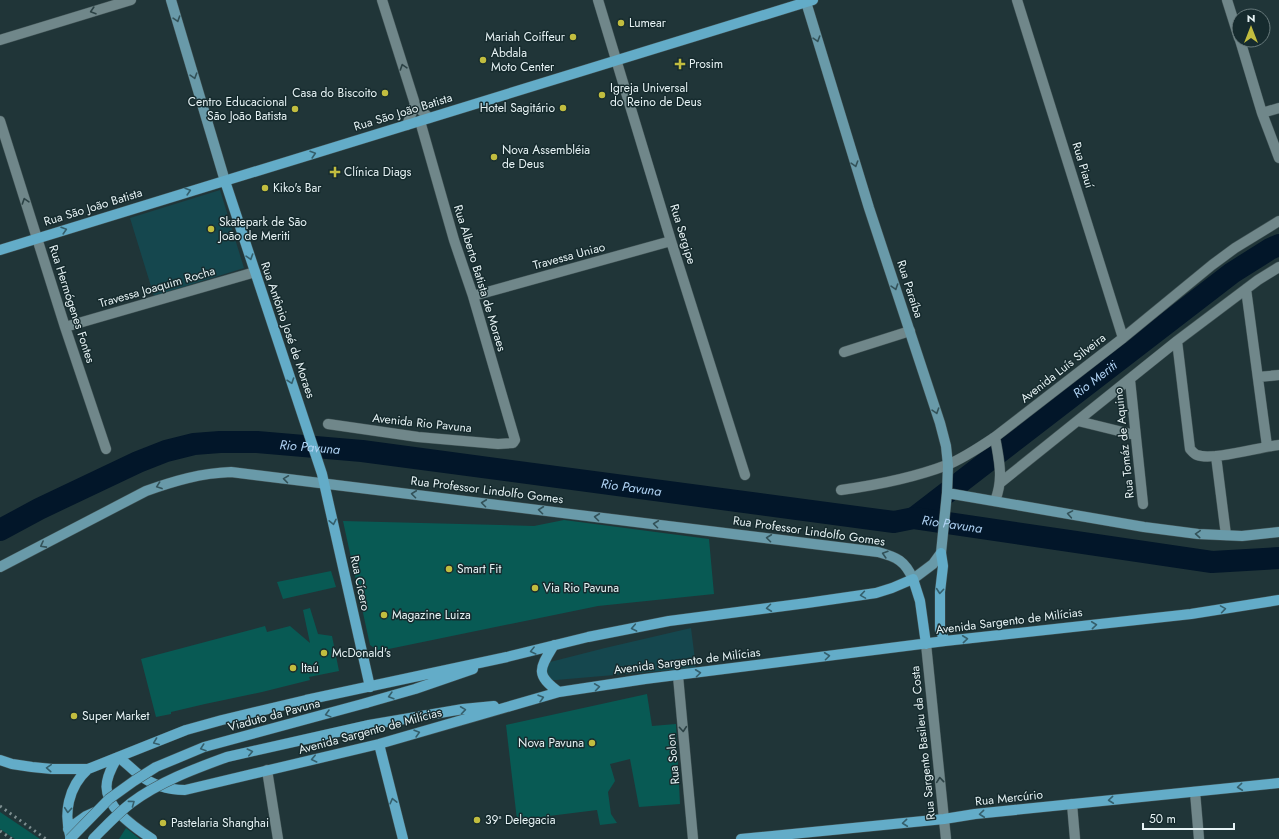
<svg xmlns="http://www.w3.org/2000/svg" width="1279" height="839" font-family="Jost,sans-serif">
<rect width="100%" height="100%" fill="#203538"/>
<path fill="#15474e" d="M220 190 244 268 154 296 130 218Z
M691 628 696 668 556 680H550L546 677 547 665 550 662 605 648Z"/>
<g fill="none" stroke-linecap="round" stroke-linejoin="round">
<g stroke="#021629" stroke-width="22">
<path id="s1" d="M914 518 1232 273 1270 249 1279 245"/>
<path id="s2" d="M0 530 39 509 138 462 166 451 194 444 220 442H257L362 451 894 522 914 518 1212 562 1279 558"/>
</g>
</g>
<path fill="#085a54" d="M564 520 709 539 714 594 598 606 379 651 370 645 343 521 534 526Z
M331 571 336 587 283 599 277 582Z
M310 608 318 634 332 636 339 671 309 677 310 680 262 692 205 704 171 712V714L156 717 141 659 265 626 267 632 290 626 310 643 303 610Z
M647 694 652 726 676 724 680 804 639 807 630 759 610 764 615 781 608 792 611 814 617 823 600 825 597 810 517 820 506 725Z
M0 812 40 839H15L0 829Z
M126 828 131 832 140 839H119Z"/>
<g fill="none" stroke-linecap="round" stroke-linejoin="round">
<defs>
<path id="street" d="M382 0 415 104 429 118
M598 0 671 241 745 475
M1017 0 1123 338
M1227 0 1239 38
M0 40 131 0
M1240 40 1262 113 1279 158
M1262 113 1279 108
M0 121 65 327 106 449
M407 125 415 104
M1246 289 1267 446
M473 296 671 241
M65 327 255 272
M1177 341 1190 449C1192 451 1194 454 1197 455 1212 461 1260 447 1279 445
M844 352 910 331
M1258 377 1279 375
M1130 380 1143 504
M1078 421 1135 435
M328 424 418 437 498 444 513 443 515 440 473 296 454 240 420 121
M1216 456 1226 535
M1000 483 1177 341 1258 280 1279 267
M841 490C877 485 913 478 947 465 964 458 980 447 995 437L1123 338 1212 265 1235 248 1279 221
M995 501C1004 478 999 461 995 437
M926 644 946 839
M678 676 693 839
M267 770 278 839
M1195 792 1199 839
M1072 804 1075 839"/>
<path id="secondary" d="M171 0 225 181
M947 493 1144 527 1198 534 1242 536 1279 532
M0 567 146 491C174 481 201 473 231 472L878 552C897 557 905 561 913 579L933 564 941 553 947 493 948 465 946 446 940 423 869 208 806 2"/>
<path id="primary" d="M225 181 322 474 370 687
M0 250 813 0
M941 553 943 566 940 592V630L945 641
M554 645C540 668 534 674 559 692
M366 703 415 689 473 669
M369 725 463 709 494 706
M379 744 403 839
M118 757C125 762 131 768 138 774 151 784 168 790 185 790L379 744 559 692 645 679 945 641 1191 614 1279 600
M117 758C104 780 101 794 120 814 130 824 140 831 152 839
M0 760 12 764 32 767 52 769H88L186 730 222 720 306 700 507 657 588 637 669 621 807 603 876 593 892 588 913 579 920 601 926 644
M68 829 86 816 95 812
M71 839C63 814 68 787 88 769
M741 839 944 819 975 814 1279 783"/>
</defs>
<use href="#street" stroke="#425456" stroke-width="11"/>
<use href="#secondary" stroke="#425456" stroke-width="11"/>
<use href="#primary" stroke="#425456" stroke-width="11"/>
<use href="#street" stroke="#70878a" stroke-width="10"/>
<use href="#secondary" stroke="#699aa9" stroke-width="10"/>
<use href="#primary" stroke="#63acc8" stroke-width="10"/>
<path stroke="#7d8e90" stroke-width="3" stroke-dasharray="2 4" stroke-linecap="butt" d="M0 806 46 839
M0 831 12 839"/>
<defs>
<path id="primary-bridge" d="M70 839 109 799 134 781 156 767 204 747 366 703
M93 839C105 827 117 814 131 803 159 782 194 769 227 757L369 725"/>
</defs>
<use href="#primary-bridge" stroke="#425456" stroke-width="11" stroke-linecap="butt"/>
<use href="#primary-bridge" stroke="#63acc8" stroke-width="10"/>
</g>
<defs><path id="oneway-chevron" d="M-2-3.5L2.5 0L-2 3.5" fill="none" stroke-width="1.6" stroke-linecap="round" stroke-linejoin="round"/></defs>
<g stroke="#2c4245">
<use href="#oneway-chevron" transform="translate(93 11) rotate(163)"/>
<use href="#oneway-chevron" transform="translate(403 67) rotate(-108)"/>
<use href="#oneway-chevron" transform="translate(25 201) rotate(-108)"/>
<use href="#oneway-chevron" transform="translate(683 729) rotate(85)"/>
<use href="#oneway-chevron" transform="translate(940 780) rotate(-96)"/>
</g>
<g stroke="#335259">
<use href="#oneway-chevron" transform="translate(177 19) rotate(72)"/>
<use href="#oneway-chevron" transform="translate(817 39) rotate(73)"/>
<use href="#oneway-chevron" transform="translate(194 76) rotate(73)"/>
<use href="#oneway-chevron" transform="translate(855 164) rotate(73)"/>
<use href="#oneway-chevron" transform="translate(895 287) rotate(72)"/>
<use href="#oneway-chevron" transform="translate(936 411) rotate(72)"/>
<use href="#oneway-chevron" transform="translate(286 479) rotate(-172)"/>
<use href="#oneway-chevron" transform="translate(159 486) rotate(160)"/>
<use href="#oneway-chevron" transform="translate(414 494) rotate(-173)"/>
<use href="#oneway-chevron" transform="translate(484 503) rotate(-173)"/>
<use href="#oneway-chevron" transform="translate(541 510) rotate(-173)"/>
<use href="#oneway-chevron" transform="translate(1070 514) rotate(-170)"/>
<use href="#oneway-chevron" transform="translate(597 517) rotate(-173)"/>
<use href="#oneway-chevron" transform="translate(656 524) rotate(-173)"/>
<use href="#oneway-chevron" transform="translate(1198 534) rotate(-176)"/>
<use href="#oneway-chevron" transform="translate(769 538) rotate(-173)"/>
<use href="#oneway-chevron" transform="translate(43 545) rotate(152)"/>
<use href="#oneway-chevron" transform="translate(885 554) rotate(-163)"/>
</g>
<g stroke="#355f6c">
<use href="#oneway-chevron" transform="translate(313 154) rotate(-17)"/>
<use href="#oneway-chevron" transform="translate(188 191) rotate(-17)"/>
<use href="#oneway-chevron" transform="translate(64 230) rotate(-17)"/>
<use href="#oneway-chevron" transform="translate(250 257) rotate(72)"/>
<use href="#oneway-chevron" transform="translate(291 381) rotate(71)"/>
<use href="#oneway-chevron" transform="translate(333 522) rotate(78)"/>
<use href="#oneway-chevron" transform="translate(940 591) rotate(95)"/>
<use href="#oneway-chevron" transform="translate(863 595) rotate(171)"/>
<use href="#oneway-chevron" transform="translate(769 608) rotate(173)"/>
<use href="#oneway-chevron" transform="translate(1223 609) rotate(-9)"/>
<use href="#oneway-chevron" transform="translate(1094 625) rotate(-6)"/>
<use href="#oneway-chevron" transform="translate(634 628) rotate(169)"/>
<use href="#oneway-chevron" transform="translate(965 639) rotate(-6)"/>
<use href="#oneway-chevron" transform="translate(533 651) rotate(166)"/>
<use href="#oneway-chevron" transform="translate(827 656) rotate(-7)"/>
<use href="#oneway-chevron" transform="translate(698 673) rotate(-7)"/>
<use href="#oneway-chevron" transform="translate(597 687) rotate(-8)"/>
<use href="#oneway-chevron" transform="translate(391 696) rotate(164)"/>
<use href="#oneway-chevron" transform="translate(541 698) rotate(-16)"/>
<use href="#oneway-chevron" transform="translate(463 710) rotate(-8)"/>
<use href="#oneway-chevron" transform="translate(328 714) rotate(165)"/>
<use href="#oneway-chevron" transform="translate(417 733) rotate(-16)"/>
<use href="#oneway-chevron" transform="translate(156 742) rotate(159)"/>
<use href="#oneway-chevron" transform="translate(203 748) rotate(161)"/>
<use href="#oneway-chevron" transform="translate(250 752) rotate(-13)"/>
<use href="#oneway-chevron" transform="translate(314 759) rotate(167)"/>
<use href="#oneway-chevron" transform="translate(49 768) rotate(-176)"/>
<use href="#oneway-chevron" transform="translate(1240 787) rotate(174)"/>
<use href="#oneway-chevron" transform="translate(1111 800) rotate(174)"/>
<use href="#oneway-chevron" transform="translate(393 801) rotate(-104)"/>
<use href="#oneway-chevron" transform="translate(132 803) rotate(-36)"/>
<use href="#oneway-chevron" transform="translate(68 810) rotate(95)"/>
<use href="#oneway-chevron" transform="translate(982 814) rotate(174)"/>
<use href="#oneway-chevron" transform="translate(905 823) rotate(174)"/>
</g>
<g fill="#c2bd3f" stroke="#162b2e" stroke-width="1.5">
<circle cx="621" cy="23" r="4"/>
<circle cx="573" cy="37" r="4"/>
<circle cx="483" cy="60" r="4"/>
<path d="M678 58h4v4h4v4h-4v4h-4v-4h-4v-4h4z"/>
<circle cx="385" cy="93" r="4"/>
<circle cx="602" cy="95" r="4"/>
<circle cx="563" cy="108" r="4"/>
<circle cx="295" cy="109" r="4"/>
<circle cx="494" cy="157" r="4"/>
<path d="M333 166h4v4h4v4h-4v4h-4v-4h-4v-4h4z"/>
<circle cx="265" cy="188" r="4"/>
<circle cx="211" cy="229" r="4"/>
<circle cx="449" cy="569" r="4"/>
<circle cx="535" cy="588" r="4"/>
<circle cx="384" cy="615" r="4"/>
<circle cx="324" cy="653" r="4"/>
<circle cx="293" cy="668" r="4"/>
<circle cx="74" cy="716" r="4"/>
<circle cx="592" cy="743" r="4"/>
<circle cx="477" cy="820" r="4"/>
<circle cx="163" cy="823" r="4"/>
</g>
<g text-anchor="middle" stroke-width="3" stroke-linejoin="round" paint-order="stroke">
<g font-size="12" fill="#e6f2f4" stroke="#162b2e" text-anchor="start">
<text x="629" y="27">Lumear</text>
<text x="565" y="41" text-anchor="end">Mariah Coiffeur</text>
<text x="491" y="57">Abdala<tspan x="491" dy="14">Moto Center</tspan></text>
<text x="689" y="68">Prosim</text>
<text x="610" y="92">Igreja Universal<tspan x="610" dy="14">do Reino de Deus</tspan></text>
<text x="377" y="97" text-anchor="end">Casa do Biscoito</text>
<text x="287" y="106" text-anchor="end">Centro Educacional<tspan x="287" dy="14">São João Batista</tspan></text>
<text x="555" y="112" text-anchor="end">Hotel Sagitário</text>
<text x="502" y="154">Nova Assembléia<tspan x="502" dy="14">de Deus</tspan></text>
<text x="344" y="176">Clínica Diags</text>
<text x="273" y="192">Kiko's Bar</text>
<text x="219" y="226">Skatepark de São<tspan x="219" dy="14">João de Meriti</tspan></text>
<text x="457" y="573">Smart Fit</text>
<text x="543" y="592">Via Rio Pavuna</text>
<text x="392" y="619">Magazine Luiza</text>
<text x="332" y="657">McDonald's</text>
<text x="301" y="672">Itaú</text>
<text x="82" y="720">Super Market</text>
<text x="584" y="747" text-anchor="end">Nova Pavuna</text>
<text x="485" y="824">39ª Delegacia</text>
<text x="171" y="827">Pastelaria Shanghai</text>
</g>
<g font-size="12" fill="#e6f2f4" stroke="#162b2e">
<text transform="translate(403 112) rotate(-17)" y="4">Rua São João Batista</text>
<text transform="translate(1083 165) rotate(73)" y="4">Rua Piauí</text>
<text transform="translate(93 207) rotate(-17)" y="4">Rua São João Batista</text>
<text transform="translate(683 234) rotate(73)" y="4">Rua Sergipe</text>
<text transform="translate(569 256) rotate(-15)" y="4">Travessa Uniao</text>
<text transform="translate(480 278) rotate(73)" y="4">Rua Alberto Batista de Moraes</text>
<text transform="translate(157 287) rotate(-16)" y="4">Travessa Joaquim Rocha</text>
<text transform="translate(910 289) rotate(72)" y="4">Rua Paraíba</text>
<text transform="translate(72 304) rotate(72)" y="4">Rua Hermógenes Fontes</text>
<text transform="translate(288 330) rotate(71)" y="4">Rua Antônio José de Moraes</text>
<text transform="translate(1063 368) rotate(-38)" y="4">Avenida Luís Silveira</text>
<text transform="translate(422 423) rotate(6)" y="4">Avenida Rio Pavuna</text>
<text transform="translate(1124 443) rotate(-96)" y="4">Rua Tomáz de Aquino</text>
<text transform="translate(487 490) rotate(7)" y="4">Rua Professor Lindolfo Gomes</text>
<text transform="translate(809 531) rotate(8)" y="4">Rua Professor Lindolfo Gomes</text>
<text transform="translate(360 583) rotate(78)" y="4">Rua Cícero</text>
<text transform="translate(1009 621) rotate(-7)" y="4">Avenida Sargento de Milícias</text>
<text transform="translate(687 661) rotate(-7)" y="4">Avenida Sargento de Milícias</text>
<text transform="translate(274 715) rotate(-15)" y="4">Viaduto da Pavuna</text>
<text transform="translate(370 731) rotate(-15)" y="4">Avenida Sargento de Milícias</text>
<text transform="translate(923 743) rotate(-96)" y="4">Rua Sargento Basileu da Costa</text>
<text transform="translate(673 759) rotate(-95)" y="4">Rua Solon</text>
<text transform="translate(1009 798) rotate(-6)" y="4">Rua Mercúrio</text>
</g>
<g font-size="13" font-style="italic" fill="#b0d3f4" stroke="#162b2e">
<text dy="5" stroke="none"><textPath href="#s1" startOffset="228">Rio Meriti</textPath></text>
<text dy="5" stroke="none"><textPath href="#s2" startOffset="329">Rio Pavuna</textPath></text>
<text dy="5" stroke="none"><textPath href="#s2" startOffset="653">Rio Pavuna</textPath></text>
<text dy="5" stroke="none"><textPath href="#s2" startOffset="977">Rio Pavuna</textPath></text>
</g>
</g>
<g transform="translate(1251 28)"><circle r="19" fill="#162b2e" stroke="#697b7d"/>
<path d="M0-3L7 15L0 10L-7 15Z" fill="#c2bd3f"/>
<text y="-6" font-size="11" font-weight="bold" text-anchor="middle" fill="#e6f2f4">N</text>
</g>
<path d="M1143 823v6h91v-6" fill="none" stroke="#e6f2f4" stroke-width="2"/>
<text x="1149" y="823" font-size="12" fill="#e6f2f4" stroke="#162b2e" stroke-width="3" paint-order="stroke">50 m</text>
</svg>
